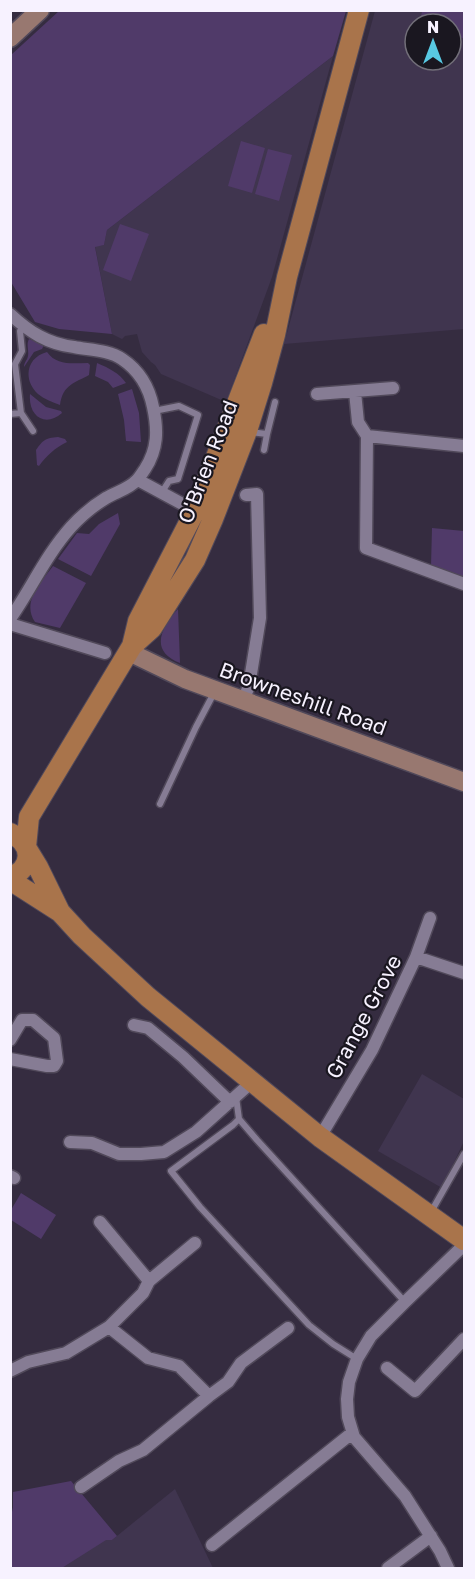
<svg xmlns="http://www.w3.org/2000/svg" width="475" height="1579" font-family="'Golos Text',sans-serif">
<rect width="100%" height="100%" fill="#352c40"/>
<path fill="#40354f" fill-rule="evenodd" d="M375 11H464V329L284 344ZM415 24H451V60H415Z
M333 56 272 277 226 402 161 374 155 365 151 362 142 352 137 334 125 336 122 339 112 334 95 246 104 245 107 230Z
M422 1074 464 1099V1141L442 1188 378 1151Z
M175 1489 213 1568H62L106 1539 112 1540Z"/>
<path fill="#503a69" d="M59 11H346L333 56 107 230 104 245 95 247 112 334 59 329 35 322 11 282V55Z
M422 11H464V38L451 37V24H420Z
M241 141 265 148 252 193 228 186Z
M268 149 292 155 279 201 255 194Z
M120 224 149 234 131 281 103 270Z
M29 339 44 345 42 349 34 352 24 367C24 362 27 361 28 356 29 349 26 345 29 339Z
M47 352C57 366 72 363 88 363L90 365 89 375C75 383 63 384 60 405 52 402 44 399 38 394 22 379 27 357 47 352Z
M97 363C109 368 119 373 126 383L113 388 108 382 95 376Z
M132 389 139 413 141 442 126 441 124 420 118 394Z
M30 394 46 407 61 411 62 413C45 428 28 416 30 394Z
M58 437 65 439 67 442C55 448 47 455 39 466L37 465 36 450C43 440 45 438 58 437Z
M118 513 120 524 91 576 58 559 77 533 89 534 99 524Z
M432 528 464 531V578L431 566Z
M53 566 86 583 60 628 35 622C21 602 42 581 53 566Z
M178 609 180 663C149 651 161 628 178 609Z
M21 1193 56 1215 41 1239 11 1220V1210Z
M71 1481 117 1536 112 1540H106L62 1568H11L10 1522 13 1507V1492Z"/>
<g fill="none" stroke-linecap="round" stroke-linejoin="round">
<defs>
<path id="lane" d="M154 411 179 406 198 415 178 479 169 481 162 492
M21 413 33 431
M10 414 21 413 15 364 22 351 20 331 24 328
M250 432 267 434 275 402
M264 450 267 434
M160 804 196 727 215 691
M236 1097 239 1119 257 1140 405 1302
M239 1119 233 1125 171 1171 200 1207 309 1325 333 1344 357 1359
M431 1212 464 1154"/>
<path id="street" d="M10 314C29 332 48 344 74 347 89 350 109 350 122 359 140 371 149 387 153 407 158 430 158 449 145 469 143 472 140 477 137 480 129 489 116 492 106 498 93 506 81 516 71 527 46 555 31 589 10 619
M355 392 358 422 367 436 366 548 464 584
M317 394 393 388
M367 436 464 446
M138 480 201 514
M10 624 105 653
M243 701 249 686 260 618 257 494 246 495
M416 957 430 918
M134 1025 148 1028 183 1057 230 1102
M10 1040 22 1020H33L54 1038 57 1061 54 1066H47L10 1059
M320 1137 372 1050 416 957 464 973
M70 1142 92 1143 119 1154H141L164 1152 196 1132 253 1081
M10 1176 14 1178
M100 1222 149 1281
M387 1368 415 1391 464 1339
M10 1371 28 1362 66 1353 109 1327 143 1293 149 1281 195 1243
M209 1396 228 1382 241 1363 288 1328
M81 1487 119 1461 143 1450 209 1396 179 1366 148 1358 109 1327
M212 1545 352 1433
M388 1568 431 1536
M448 1568 440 1551 405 1496 354 1437 348 1417 347 1399 349 1382 357 1359 371 1336 405 1302 464 1245"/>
<path id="secondary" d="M10 38 40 10
M129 652 185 679 464 782"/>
<path id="primary" d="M132 646 138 621 195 511 264 334
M10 833C33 843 34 868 10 877
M26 847 29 817 132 646 152 628 195 560 213 519 247 431 262 383 275 335 287 277 359 10
M27 849 38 867 60 912
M10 880 60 912 82 936 148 997 320 1137 464 1240"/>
</defs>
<use href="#lane" stroke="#51495a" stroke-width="9"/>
<use href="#street" stroke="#51495a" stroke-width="15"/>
<use href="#secondary" stroke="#51495a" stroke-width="21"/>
<use href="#primary" stroke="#51495a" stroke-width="22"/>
<use href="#lane" stroke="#867c94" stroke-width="6"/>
<use href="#street" stroke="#867c94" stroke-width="12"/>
<use href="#secondary" stroke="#987870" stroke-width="18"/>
<use href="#primary" stroke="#a9744b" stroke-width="20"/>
</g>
<g text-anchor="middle" stroke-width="4.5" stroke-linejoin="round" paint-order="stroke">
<g font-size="21" fill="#f7f2ff" stroke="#1a1720">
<text transform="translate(208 462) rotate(-69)" y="7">O'Brien Road</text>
<text transform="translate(303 699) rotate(20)" y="7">Browneshill Road</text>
<text transform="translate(364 1017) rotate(-62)" y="7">Grange Grove</text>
</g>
</g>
<rect width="475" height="1579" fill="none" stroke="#f7f2ff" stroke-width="24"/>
<g transform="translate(433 42)"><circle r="28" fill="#1a1720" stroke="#726f79" stroke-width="1.5"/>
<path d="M0-4.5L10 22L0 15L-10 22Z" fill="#58c9e3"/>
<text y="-9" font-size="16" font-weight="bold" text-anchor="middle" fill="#f7f2ff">N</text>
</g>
</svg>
